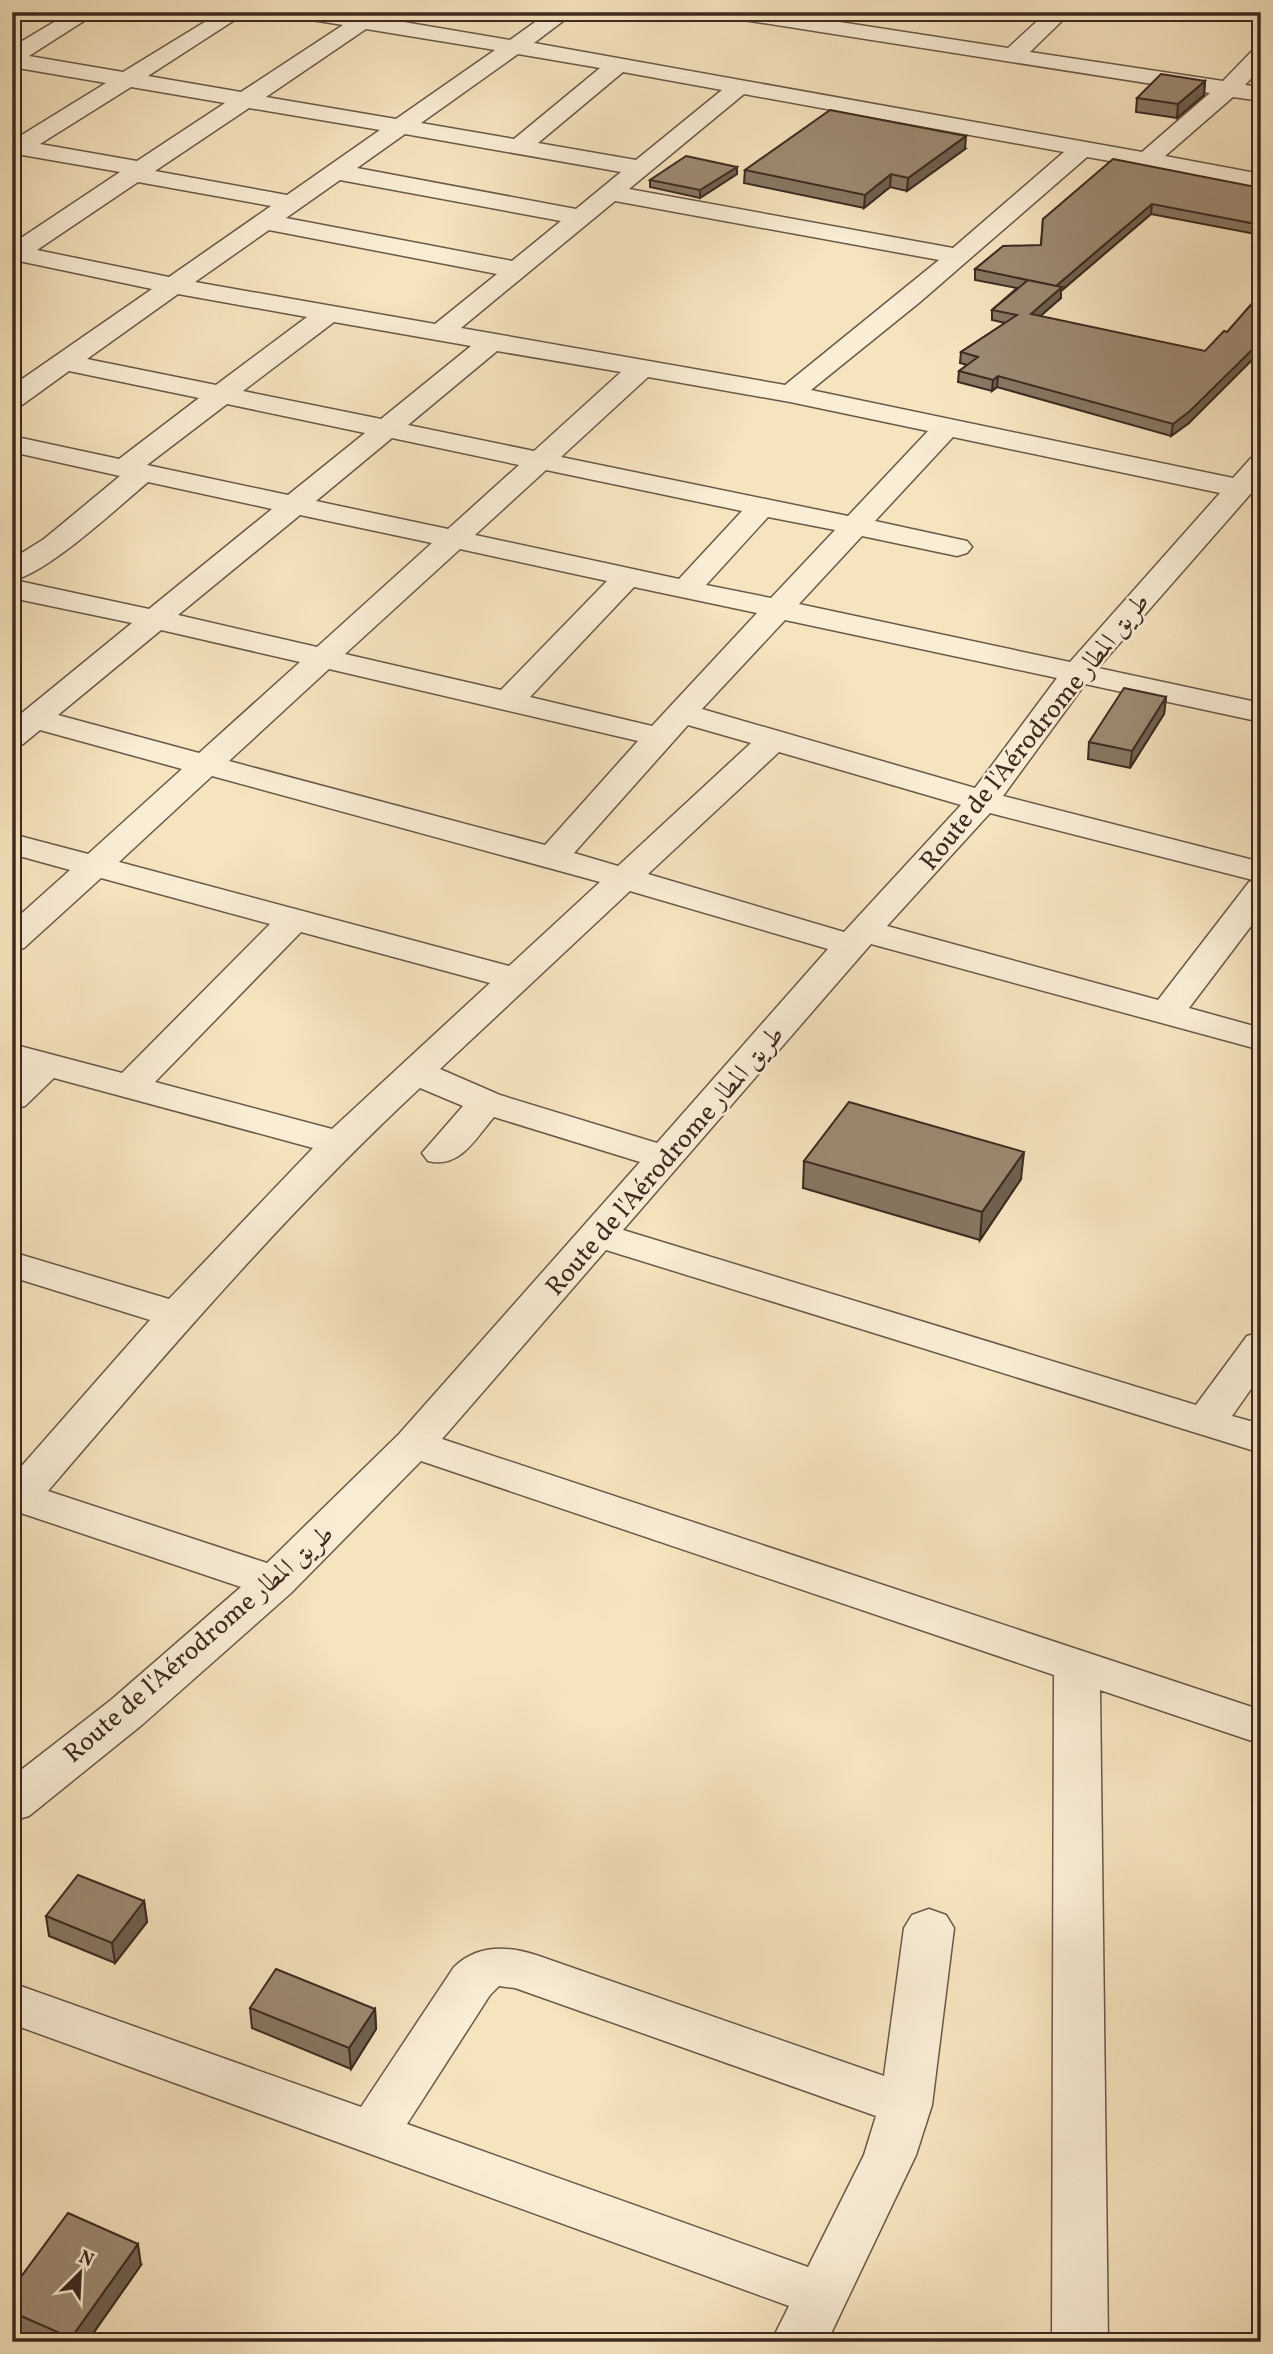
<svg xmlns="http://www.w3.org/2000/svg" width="1273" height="2354" font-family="Vollkorn,Amiri,serif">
<rect width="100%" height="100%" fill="#f6e4bf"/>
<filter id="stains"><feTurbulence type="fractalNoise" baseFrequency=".00286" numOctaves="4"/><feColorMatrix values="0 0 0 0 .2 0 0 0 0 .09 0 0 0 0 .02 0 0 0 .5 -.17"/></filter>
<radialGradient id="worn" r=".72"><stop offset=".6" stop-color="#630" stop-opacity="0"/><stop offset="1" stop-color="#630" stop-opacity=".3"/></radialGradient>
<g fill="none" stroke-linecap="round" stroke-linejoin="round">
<defs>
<path id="minor" d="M71 12H98L29 56 123 72 221 12H247L148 76 241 92 343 25 293 17 290 12 359 15 377 12 380 18 510 40 549 12H575L534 43 1142 152 1210 93 731 18 723 17 720 12H775L1008 48 1047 12H1071L1030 52 1223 81 1253 50 1261 48V68L1245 85 1261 87V101L1233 97 1165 156 1261 174V188L1087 157 920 302 811 390 1233 478 1251 458 1261 456V482L1098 668 1261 703V722L1085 684 1003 796 1261 862V913L1189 1008 1261 1028V1050L871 944 623 1230 1196 1405 1247 1336 1261 1332V1375L1232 1416 1261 1424V1453L606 1250 442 1439 1261 1710V1744L1100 1690 1108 2342H1052L1054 1675 421 1461 291 1593 143 1724 29 1816 12 1821V1777L111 1700 241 1587 12 1510V1477L150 1320 12 1277V1252L169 1299 313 1148 54 1078 25 1106 12 1109V1077L21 1069 12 1066V1044L122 1073 270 924 101 878 24 948 12 951V922L70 870 12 854V834L88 854 182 769 40 730 23 744 12 747V721L132 623 12 598V559L44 539 120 476 12 452V436L119 459 199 398 69 371 22 405 12 407V386L152 289 19 261 12 262V244L120 172 22 155 12 158V141L106 83 12 67V47ZM366 29 495 50 396 119 266 97ZM518 54 600 68 514 139 421 123ZM623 72 722 90 636 160 538 143ZM131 87 225 103 137 161 40 144ZM744 94 1064 152 953 248 629 189ZM249 108 380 130 287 195 155 171ZM405 134 621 172 576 209 357 168ZM340 180 561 221 512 261 286 218ZM138 182 271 206 169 277 37 250ZM615 201 939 260 785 385 461 328ZM269 230 497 274 435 324 195 282ZM178 294 307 317 216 385 87 359ZM334 322 471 346 381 419 243 391ZM497 351 621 372 534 451 408 425ZM648 377 790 402 928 431 848 516 561 457ZM227 404 365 433 288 495 147 465ZM953 437 1220 493 1070 662 799 604 862 536 957 556 967 553 972 547 967 541 875 521ZM392 438 519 465 448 529 316 501ZM546 470 742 511 679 579 475 535ZM148 482 272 509 149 609 14 580C50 571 117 508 148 482ZM300 515 432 543 317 647 178 615ZM768 517 835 530 771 598 706 585ZM460 549 607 581 501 690 345 654ZM634 587 757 613 652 726 530 697ZM785 620 1057 678 975 788 702 709ZM161 630 300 662 199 753 58 715ZM329 669 638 741 545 845 229 761ZM688 725 751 743 618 866 574 853ZM779 752 961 805 844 932 648 874ZM212 776 600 882 509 966 119 862ZM990 813 1249 879 1254 880 1249 882 1158 1000 887 926ZM630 891 828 949 657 1143 500 1095 440 1069ZM301 932 490 983 332 1129 155 1082ZM420 1088 463 1106 422 1153 428 1161C460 1169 475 1139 494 1117L640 1162 399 1434 267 1563 48 1491C167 1352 286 1213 420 1088Z
M1223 12H1261V22L1226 17Z
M929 1909 946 1915 954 1928 932 2105 916 2155 827 2342H771L789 2306 12 2024V1983L361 2107 454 1967C478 1944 507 1946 536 1955L884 2076 904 1928 912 1915ZM499 1986 515 1988 876 2116 864 2155 808 2267 407 2124 490 1995Z"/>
</defs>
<use href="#minor" stroke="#6a5848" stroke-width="3"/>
<use href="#minor" fill="#f9edd5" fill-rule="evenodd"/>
</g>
<path fill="#877763" stroke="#3c2920" stroke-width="2" d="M1205 81 1204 95 1177 118 1136 112 1137 98Z
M965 149 907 191 890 187 864 208 744 183 745 170Z
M737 167V174L700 198 650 187V180Z
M1261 188V235L1151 214 1061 291V298L1040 316 1189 423 1171 436 997 387 992 391 958 382 959 371 967 365 960 363 961 352 1005 323 992 320V310L1017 288 975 280V269L1041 245 1043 219Z
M1166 697 1164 714 1130 768 1088 759 1089 742Z
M804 1161 1021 1179 980 1240 803 1188Z
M144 1901 147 1922 115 1963 49 1936 46 1916Z
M250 2008 375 2009 376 2029 351 2069 252 2028Z
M141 2265 87 2342H36L12 2331V2289Z"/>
<path fill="#6e6150" stroke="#3c2920" stroke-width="2" d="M1205 81 1204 95 1177 118 1178 104Z
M966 136 965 149 907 191 908 178Z
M737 167V174L700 198V190Z
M891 174 890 187 864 208 865 195Z
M1152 204 1151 214 1061 291V298L1030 325 1031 314 1056 286Z
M1261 341V351L1189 423 1171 436 1173 424Z
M998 376 997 387 992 391 993 380Z
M1166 697 1164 714 1130 768 1132 751Z
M1024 1152 1021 1179 980 1240 982 1212Z
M144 1901 147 1922 115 1963 112 1943Z
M375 2009 376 2029 351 2069 349 2048Z
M138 2244 141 2265 87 2342H72L71 2338Z"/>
<path fill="#9d8a73" stroke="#3c2920" stroke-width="2" d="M1161 74 1205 81 1178 104 1137 98Z
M830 110 966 136 908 178 891 174 865 195 745 170Z
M686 156 737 167 700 190 650 180Z
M1113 159 1261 188V225L1152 204 1056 286 975 269 1003 246 1041 245 1043 219Z
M1028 280 1062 287 1031 314 1205 351 1224 331 1227 332 1255 300 1258 301 1261 298V341L1190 411 1173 424 998 376 993 380 959 371 978 357 961 352 1017 315 992 310Z
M1124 688 1166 697 1132 751 1089 742Z
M849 1102 1024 1152 982 1212 804 1161Z
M78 1875 144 1901 112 1943 46 1916Z
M276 1969 375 2009 349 2048 250 2008Z
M68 2213 138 2244 71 2338 12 2312V2289Z"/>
<g text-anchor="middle" stroke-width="5" stroke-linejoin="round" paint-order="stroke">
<g font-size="26" fill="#3c2920" stroke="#f9edd5">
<text transform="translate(1034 731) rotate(-51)" y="9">Route de l'Aérodrome طريق المطار</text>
<text transform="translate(664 1160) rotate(-49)" y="9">Route de l'Aérodrome طريق المطار</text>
<text transform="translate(198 1643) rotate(-41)" y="9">Route de l'Aérodrome طريق المطار</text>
</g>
</g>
<rect width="1273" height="2354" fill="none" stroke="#f6e4bf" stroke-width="42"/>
<rect x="14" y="14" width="1245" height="2326" fill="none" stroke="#3c2920" stroke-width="3.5"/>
<rect x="21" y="21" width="1231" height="2312" fill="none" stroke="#3c2920" stroke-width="2"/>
<g transform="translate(80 2273) rotate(24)" stroke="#f9edd5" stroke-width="5" paint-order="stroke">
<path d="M0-5L12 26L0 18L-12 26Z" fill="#3c2920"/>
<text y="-10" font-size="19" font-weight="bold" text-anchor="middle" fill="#3c2920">N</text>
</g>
<rect width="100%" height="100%" filter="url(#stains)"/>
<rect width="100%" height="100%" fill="url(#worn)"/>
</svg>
